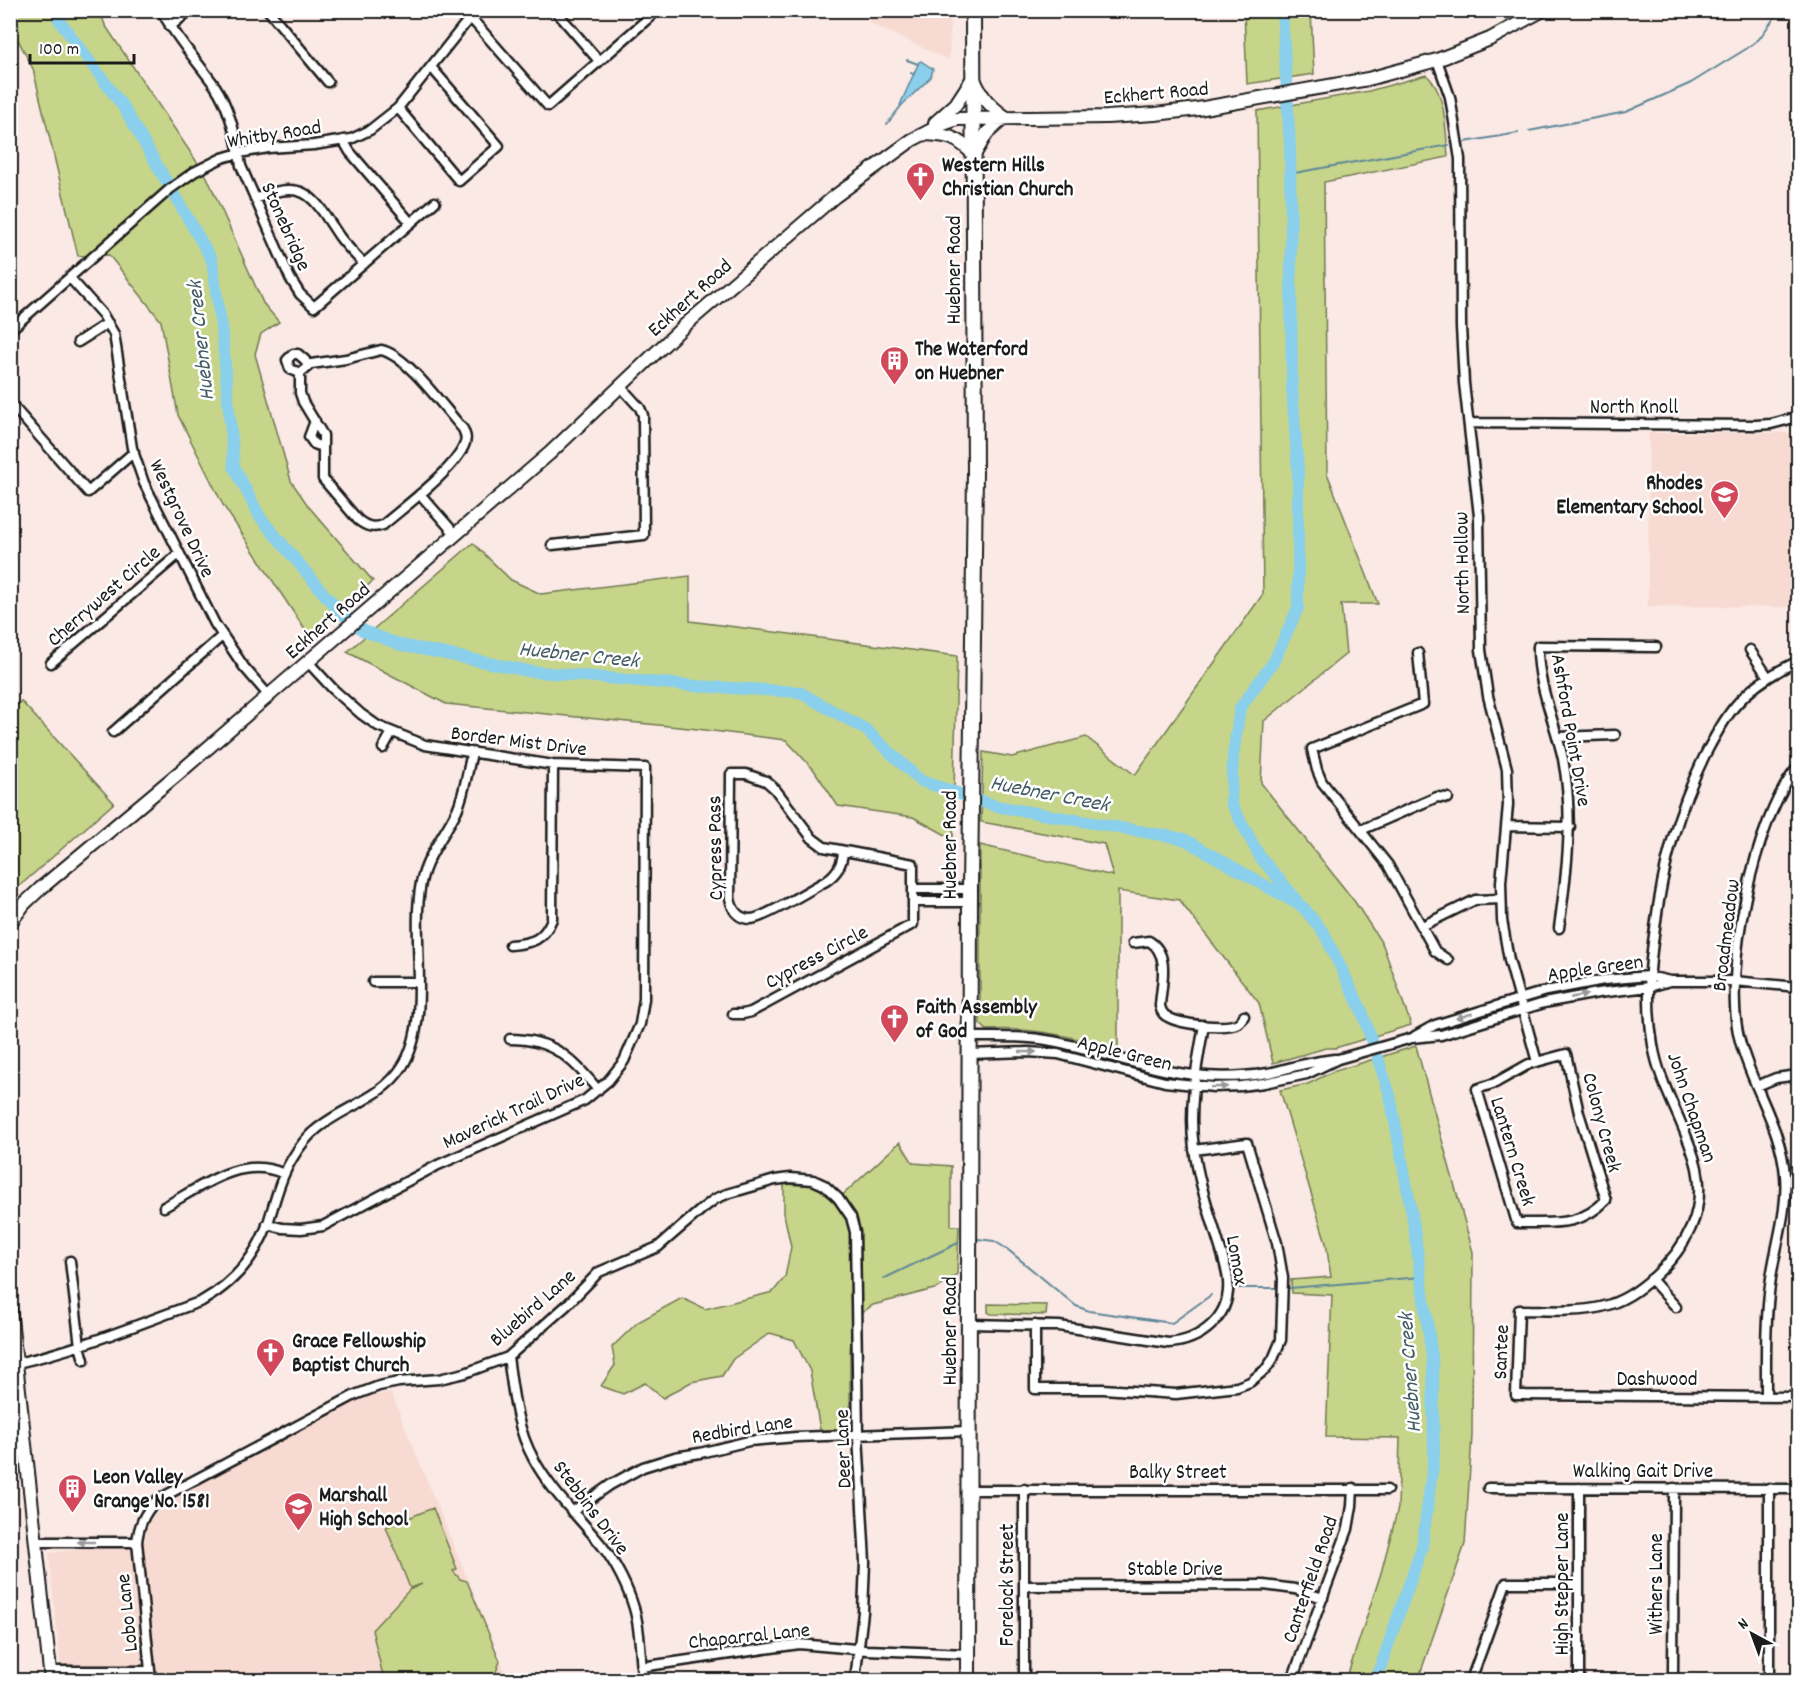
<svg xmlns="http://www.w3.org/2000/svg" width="1809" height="1691" font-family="Dekko,sans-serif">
<rect width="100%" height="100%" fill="#fae9e4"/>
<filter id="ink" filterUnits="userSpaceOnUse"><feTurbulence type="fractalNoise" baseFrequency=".0167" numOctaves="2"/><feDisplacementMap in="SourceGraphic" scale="12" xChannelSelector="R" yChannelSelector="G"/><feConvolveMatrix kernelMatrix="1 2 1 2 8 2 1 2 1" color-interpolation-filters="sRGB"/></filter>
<g filter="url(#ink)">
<path fill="#f7dad1" d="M870 11H951L949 60 870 23Z
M1798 430V607L1648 606 1649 433H1792Z
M391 1393 501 1661 507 1680H62L49 1553 145 1542 149 1522 160 1507 360 1396Z"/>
<path fill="#c6d589" stroke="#717852" stroke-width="1.5" d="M11 11H100L105 25 207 177 263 303 279 322 261 334 255 354 291 481 309 507 373 581 309 636 223 505 178 415 161 321 109 255 78 256 33 69 11 26Z
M1244 11H1311L1314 74 1247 84Z
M1426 75C1446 90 1446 133 1448 157L1324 182 1327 473 1378 604H1341L1346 654 1264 721 1261 783 1355 902 1383 945 1411 1025 1335 1048H1326L1273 1063 1259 1003 1179 900 1118 891V1051C1075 1036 1033 1027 987 1030L980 1024V845L1113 876 1104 844 981 822 983 752 1012 757 1086 737 1135 775 1263 594 1257 111 1369 91Z
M473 543 511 580 541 594 690 576V621L957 656 953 839 913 817 838 806 814 770 786 740 689 728 446 704 347 652Z
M21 701 114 803 15 890 11 896V711Z
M1416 1046 1473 1252 1472 1436 1465 1544 1418 1680H1346L1381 1573 1398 1508 1400 1438 1326 1437 1332 1295 1292 1293 1291 1280 1331 1277 1326 1243 1280 1090 1308 1084 1332 1072Z
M900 1142 913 1163 951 1166V1226H959L957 1274 938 1288 873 1305 853 1319 850 1353V1418L841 1430H820L810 1371 794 1340 770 1333 733 1359 722 1376 691 1382 663 1398 645 1383 623 1394 601 1386 615 1365 612 1347 638 1322 682 1298 705 1309 773 1292 785 1277 791 1247 784 1214V1184L817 1186 834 1203Z
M988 1304 1047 1305 1046 1315 991 1314 988 1312Z
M433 1508 457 1569 453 1571 460 1579 467 1581 500 1661 496 1672 488 1680H384L372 1630 409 1590 422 1584 410 1588 386 1527Z"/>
<path fill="#8acfec" stroke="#5e8799" stroke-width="1.5" d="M921 61 933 69 931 77 901 106 900 105 919 62Z"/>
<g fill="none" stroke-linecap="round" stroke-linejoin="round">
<path stroke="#5e8799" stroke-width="2" d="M907 60 918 64
M911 73 914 74
M887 124 901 106
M1529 131 1626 112 1691 83 1746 49 1759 39 1780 10
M1465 142 1518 133
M1289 174 1449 145
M978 1239 994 1241 1007 1249 1076 1306 1089 1311 1172 1323 1211 1295
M883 1279 958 1243
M1237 1288H1277
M1290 1288 1421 1277"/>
<path stroke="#8acfec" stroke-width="12" d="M57 10 59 20 124 108 212 260 223 342 234 467 260 517 325 595 344 615 364 631 401 645 528 671 696 686 799 692 865 729 921 781 996 806 1184 839 1303 907 1324 933 1362 1011 1371 1039
M1282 10 1290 146 1292 387 1298 471V608L1274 661 1240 708 1233 756 1231 803 1260 857 1296 899
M1376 1680 1422 1547 1434 1457 1433 1364 1413 1220 1390 1095 1378 1059"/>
<defs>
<path id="minor" d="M161 10C176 38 197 61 215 86 230 108 237 140 241 166L290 278 300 294 314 307 435 202
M268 10 328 82
M555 10 599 61
M470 17 548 106 652 15 648 10
M170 27 190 10
M1437 60 1450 97 1460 159 1461 327 1464 383 1479 516 1481 650 1488 696 1507 769 1508 805 1501 882 1502 920 1509 960 1537 1062
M398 108 459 181 499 146 431 67
M343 140 350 152 411 223
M255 199C306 177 313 197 339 236 346 246 356 255 364 264
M70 278 103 315 114 334 132 448 144 483 215 624 244 667 269 696
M10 330 170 189 194 172 222 158 239 153 268 148 314 145 351 139 370 130 398 108 476 10
M78 342 108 323
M381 350C407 355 444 408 463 429 465 434 467 437 465 443 457 468 404 507 383 525 373 529 366 526 358 520L323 479V435L303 402 300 393V373L311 364 346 359Z
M300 373 290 369 287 360 293 354H298L305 360 307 365
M10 403 88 492 134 452
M315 421 309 437 314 444 323 447
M1469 423 1756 425 1771 424 1798 417
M420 494 456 535
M552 545 644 535 643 415 640 408 621 387
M1750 650 1768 677
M1418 653 1423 704 1312 749 1317 770 1322 782 1388 865 1435 951 1448 960
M1798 661C1775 672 1753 685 1736 705 1723 720 1714 738 1705 755 1677 812 1663 865 1655 928 1649 968 1646 1005 1653 1045 1660 1088 1687 1126 1697 1168 1706 1211 1686 1248 1655 1276 1638 1291 1622 1302 1601 1307 1575 1313 1545 1310 1519 1310L1516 1395 1798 1397
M51 663 179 554
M113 732 222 636
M1558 737 1615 735
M383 748 392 732
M1507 826 1570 827
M1361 830 1437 797 1448 798
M913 889H970
M913 902H970
M1422 926 1475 900 1501 899
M1559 928C1567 871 1574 816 1563 759 1555 722 1537 684 1538 646L1656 647
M1133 943 1149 941C1171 954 1161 985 1160 1006 1161 1011 1163 1015 1168 1017 1179 1024 1226 1030 1238 1023 1241 1021 1242 1019 1244 1016
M510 945C532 943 543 941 552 919L553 765
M373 982H418
M733 1014H743L751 1012 913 924V864L824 847 812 838 775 789 766 781 746 774H731L730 898C732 910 738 919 751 919 763 919 813 888 826 881 837 873 842 865 843 852
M1415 1036 1435 1025 1519 999 1546 991 1604 980 1648 976 1670 981H1734L1798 987
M970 1037C997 1037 1025 1036 1052 1041 1100 1050 1146 1070 1195 1075 1218 1078 1244 1077 1268 1073 1290 1068 1312 1061 1335 1059
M510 1039C553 1039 573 1059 598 1090
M970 1054 1028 1052 1058 1054 1165 1082 1214 1087 1241 1086 1264 1083 1307 1074 1338 1059 1412 1038 1441 1035 1544 1003 1598 993 1649 987 1670 981
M1566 1054 1579 1113 1606 1200C1579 1228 1553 1222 1517 1223L1477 1089 1495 1083 1529 1064Z
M1757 1086 1776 1078 1798 1075
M164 1207C201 1187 241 1154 284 1174
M267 1224 282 1228 301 1229 323 1226 438 1165 585 1100 608 1081 624 1061 640 1024 644 999 645 768 553 765 425 745 378 726 361 714 333 689 308 662
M70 1261 80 1346 84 1360
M1651 1279 1676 1307
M970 1324 1059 1326 1168 1343C1201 1341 1231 1317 1228 1281 1227 1268 1222 1254 1218 1241 1209 1211 1198 1180 1194 1148 1188 1107 1197 1065 1204 1025
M1035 1325V1389H1103L1176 1394 1237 1387 1250 1382 1266 1369 1273 1359 1281 1340 1283 1278 1277 1243 1247 1143 1194 1150
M508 1357C513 1391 516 1427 533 1458 551 1492 580 1518 603 1547 616 1564 628 1588 634 1608 641 1631 640 1657 643 1680
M17 1363C80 1349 141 1323 202 1301 234 1283 256 1257 268 1223 275 1201 280 1179 292 1159 299 1147 307 1136 318 1128 345 1106 382 1098 402 1067 433 1019 410 939 421 883 426 856 445 835 457 810 465 792 467 772 472 753
M1766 1397C1766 1357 1765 1318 1771 1278 1776 1243 1788 1211 1785 1175 1781 1125 1750 1084 1739 1037 1723 971 1754 818 1798 767
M1488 1488 1798 1489
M1024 1489V1680
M969 1490H1387
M572 1512 610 1485 643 1467 675 1457 700 1453 749 1441 796 1437 969 1431
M35 1542H137
M1025 1586 1264 1585 1295 1589 1323 1598
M641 1667 799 1644 867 1650 968 1654
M49 1671H150
M151 1680 137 1542C139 1525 144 1513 157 1500L355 1395 379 1386 399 1382 439 1379 465 1373 508 1357 567 1305 599 1272 658 1247 702 1209 715 1199 727 1194 775 1180 790 1178 813 1180 824 1185 838 1198 851 1217 855 1232 858 1435 865 1562 863 1612 855 1680
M1292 1680 1348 1529 1352 1506 1353 1488
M1471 1680 1506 1583H1578
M1579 1680V1488
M1673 1680 1674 1488
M1769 1680V1488"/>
<path id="secondary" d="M935 123 956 104 973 78
M924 134C949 135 957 137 974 155L987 133 1005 117C990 106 981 97 974 79
M10 923 24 904 41 888 180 772 550 453 684 326 834 197 912 140 943 124 957 119 1107 117 1155 114 1198 109 1368 79 1437 60 1490 39 1543 10
M10 1309 51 1680"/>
<path id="primary" d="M968 1680 970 889 975 472 973 10"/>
</defs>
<use href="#minor" stroke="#1c1c1c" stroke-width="13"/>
<use href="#secondary" stroke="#1c1c1c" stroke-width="16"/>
<use href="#primary" stroke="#1c1c1c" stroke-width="18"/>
<use href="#minor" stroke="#fff" stroke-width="8"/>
<use href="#secondary" stroke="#fff" stroke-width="12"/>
<use href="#primary" stroke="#fff" stroke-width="14"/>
</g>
<defs><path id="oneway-solid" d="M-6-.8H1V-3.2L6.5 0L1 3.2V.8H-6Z" transform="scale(1.5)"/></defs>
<g fill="#999">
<use href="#oneway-solid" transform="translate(1579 996) rotate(-11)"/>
<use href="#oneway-solid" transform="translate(1464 1016) rotate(163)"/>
<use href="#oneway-solid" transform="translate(1028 1052)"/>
<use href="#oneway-solid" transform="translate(1219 1087) rotate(-1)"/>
<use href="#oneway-solid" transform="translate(86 1542) rotate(-180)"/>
</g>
</g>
<defs>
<symbol id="church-pin" viewBox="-11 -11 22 30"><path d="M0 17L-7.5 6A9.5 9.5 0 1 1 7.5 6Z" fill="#d1495b" stroke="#fff"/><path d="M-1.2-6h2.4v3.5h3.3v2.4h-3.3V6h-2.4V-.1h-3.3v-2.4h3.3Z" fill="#fff"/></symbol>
<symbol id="building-pin" viewBox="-11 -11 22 30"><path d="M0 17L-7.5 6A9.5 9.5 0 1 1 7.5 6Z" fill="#d1495b" stroke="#fff"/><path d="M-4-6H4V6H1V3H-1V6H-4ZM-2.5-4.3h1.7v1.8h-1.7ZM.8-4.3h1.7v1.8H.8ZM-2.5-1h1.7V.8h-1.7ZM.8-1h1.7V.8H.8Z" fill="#fff"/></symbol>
<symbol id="school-pin" viewBox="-11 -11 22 30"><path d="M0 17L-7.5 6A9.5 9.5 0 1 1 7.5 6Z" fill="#d1495b" stroke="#fff"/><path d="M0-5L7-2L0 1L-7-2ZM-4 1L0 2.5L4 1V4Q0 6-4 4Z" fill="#fff"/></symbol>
</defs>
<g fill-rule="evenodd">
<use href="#church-pin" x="904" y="160" width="33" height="45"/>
<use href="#building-pin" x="878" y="344" width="33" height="45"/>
<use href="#school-pin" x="1708" y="478" width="33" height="45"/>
<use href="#church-pin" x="878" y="1002" width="33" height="45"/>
<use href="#church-pin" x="254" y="1336" width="33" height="45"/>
<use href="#building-pin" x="56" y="1472" width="33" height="45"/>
<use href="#school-pin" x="282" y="1490" width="33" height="45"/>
</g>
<g text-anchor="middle" stroke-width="5" stroke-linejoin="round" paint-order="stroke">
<g font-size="21" fill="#1c1c1c" stroke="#fff">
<text transform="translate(1156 92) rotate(-5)" y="7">Eckhert Road</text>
<text transform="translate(274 133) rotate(-9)" y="7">Whitby Road</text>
<text transform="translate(287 226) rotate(66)" y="7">Stonebridge</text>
<text transform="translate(953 270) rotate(-90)" y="7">Huebner Road</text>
<text transform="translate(689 297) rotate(-42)" y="7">Eckhert Road</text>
<text x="1634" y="413">North Knoll</text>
<text transform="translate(183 518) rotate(65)" y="7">Westgrove Drive</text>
<text transform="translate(1461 563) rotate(-91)" y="7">North Hollow</text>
<text transform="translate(103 595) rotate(-41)" y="7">Cherrywest Circle</text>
<text transform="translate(327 620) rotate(-41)" y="7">Eckhert Road</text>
<text transform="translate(1572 730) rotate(80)" y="7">Ashford Point Drive</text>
<text transform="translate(519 740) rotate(7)" y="7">Border Mist Drive</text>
<text transform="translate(949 845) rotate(-90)" y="7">Huebner Road</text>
<text transform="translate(714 848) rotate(-91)" y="7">Cypress Pass</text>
<text transform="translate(1725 935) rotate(-83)" y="7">Broadmeadow</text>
<text transform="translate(816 956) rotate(-28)" y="7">Cypress Circle</text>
<text transform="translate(1595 967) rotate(-8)" y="7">Apple Green</text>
<text transform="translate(1125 1052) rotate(14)" y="7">Apple Green</text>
<text transform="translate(1693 1107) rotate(71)" y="7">John Chapman</text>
<text transform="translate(513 1110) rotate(-25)" y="7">Maverick Trail Drive</text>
<text transform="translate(1603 1122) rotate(75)" y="7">Colony Creek</text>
<text transform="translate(1514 1151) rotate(73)" y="7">Lantern Creek</text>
<text transform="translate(1238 1260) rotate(80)" y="7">Lomax</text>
<text transform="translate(532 1307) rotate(-41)" y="7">Bluebird Lane</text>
<text transform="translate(949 1331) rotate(-90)" y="7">Huebner Road</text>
<text transform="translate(1500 1352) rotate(-88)" y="7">Santee</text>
<text x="1657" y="1385">Dashwood</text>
<text transform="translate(742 1428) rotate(-9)" y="7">Redbird Lane</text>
<text transform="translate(842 1449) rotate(-92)" y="7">Deer Lane</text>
<text x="1643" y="1477">Walking Gait Drive</text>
<text x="1178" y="1478">Balky Street</text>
<text transform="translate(592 1507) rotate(53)" y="7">Stebbins Drive</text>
<text x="1175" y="1575">Stable Drive</text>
<text transform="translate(1309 1579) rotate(-71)" y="7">Canterfield Road</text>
<text transform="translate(1561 1584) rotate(-90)" y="7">High Stepper Lane</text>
<text transform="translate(1655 1584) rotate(-90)" y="7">Withers Lane</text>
<text transform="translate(1006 1585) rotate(-90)" y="7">Forelock Street</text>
<text transform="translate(126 1613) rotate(-96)" y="7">Lobo Lane</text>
<text transform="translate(749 1635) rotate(-6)" y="7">Chaparral Lane</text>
</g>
<g font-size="21" font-weight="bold" fill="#1c1c1c" stroke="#fff" text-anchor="start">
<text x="942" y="171">Western Hills<tspan x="942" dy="24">Christian Church</tspan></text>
<text x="915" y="355">The Waterford<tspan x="915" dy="24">on Huebner</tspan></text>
<text x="1703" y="489" text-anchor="end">Rhodes<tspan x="1703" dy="24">Elementary School</tspan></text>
<text x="916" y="1013">Faith Assembly<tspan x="916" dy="24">of God</tspan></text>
<text x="292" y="1347">Grace Fellowship<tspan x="292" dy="24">Baptist Church</tspan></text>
<text x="93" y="1483">Leon Valley<tspan x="93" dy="24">Grange No. 1581</tspan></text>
<text x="319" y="1501">Marshall<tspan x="319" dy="24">High School</tspan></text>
</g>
<g font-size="22" font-style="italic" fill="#425b65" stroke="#fff">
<text transform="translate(199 341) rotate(-96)" y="8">Huebner Creek</text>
<text transform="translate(579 653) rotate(6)" y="8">Huebner Creek</text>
<text transform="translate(1050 792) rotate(11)" y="8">Huebner Creek</text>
<text transform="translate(1408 1373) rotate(-94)" y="8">Huebner Creek</text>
</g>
</g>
<rect width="1809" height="1691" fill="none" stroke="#fff" stroke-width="36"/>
<rect x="18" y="18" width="1773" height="1655" fill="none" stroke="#1c1c1c" stroke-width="2" filter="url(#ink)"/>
<g transform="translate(1752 1634) rotate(319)" stroke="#ffffff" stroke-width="4.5" paint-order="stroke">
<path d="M0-4.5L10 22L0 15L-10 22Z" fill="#1c1c1c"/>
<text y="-9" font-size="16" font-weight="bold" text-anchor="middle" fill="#1c1c1c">N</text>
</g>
<path d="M30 54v9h104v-9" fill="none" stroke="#1c1c1c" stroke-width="3"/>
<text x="39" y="54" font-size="18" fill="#1c1c1c" stroke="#ffffff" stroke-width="4.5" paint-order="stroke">100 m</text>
</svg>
